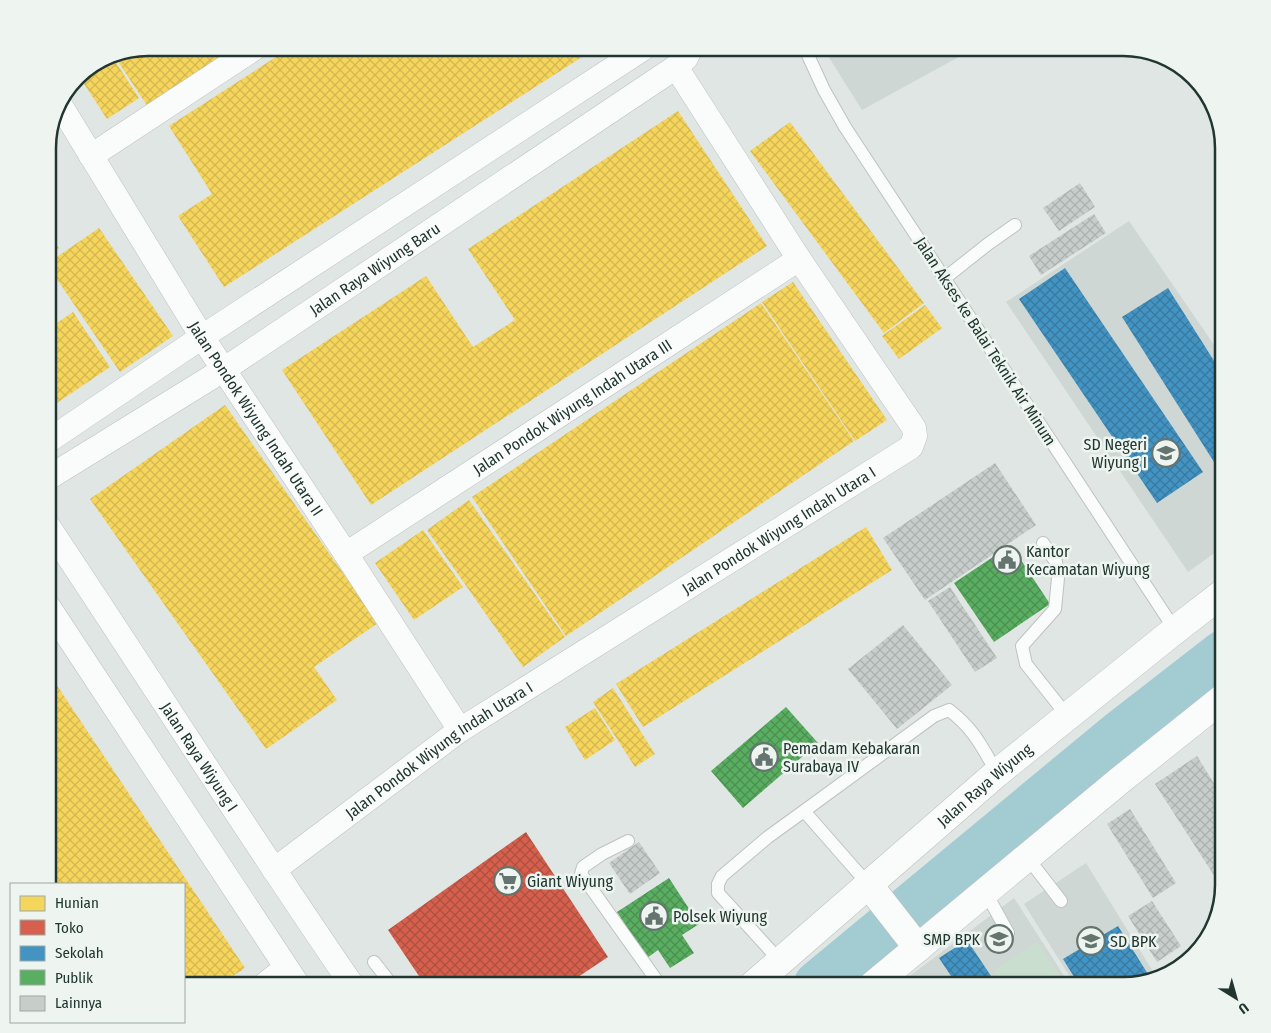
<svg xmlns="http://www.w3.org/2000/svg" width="1271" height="1033" font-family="'Fira Sans Condensed',sans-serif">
<defs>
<pattern id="homes-cross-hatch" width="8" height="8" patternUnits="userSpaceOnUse" patternTransform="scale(1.25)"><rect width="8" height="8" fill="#f6d55c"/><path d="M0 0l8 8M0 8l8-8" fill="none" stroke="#d3b750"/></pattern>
<pattern id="shops-cross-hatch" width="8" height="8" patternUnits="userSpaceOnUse" patternTransform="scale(1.25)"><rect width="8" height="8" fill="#d6604d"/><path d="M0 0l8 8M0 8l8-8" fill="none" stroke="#ad5040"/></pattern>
<pattern id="schools-cross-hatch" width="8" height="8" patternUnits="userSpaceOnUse" patternTransform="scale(1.25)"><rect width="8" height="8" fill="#4393c3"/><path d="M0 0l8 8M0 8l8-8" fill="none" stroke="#38799f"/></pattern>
<pattern id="public-cross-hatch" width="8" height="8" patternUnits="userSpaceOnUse" patternTransform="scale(1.25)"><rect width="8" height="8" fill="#5aae61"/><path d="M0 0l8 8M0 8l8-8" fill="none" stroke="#4a8e50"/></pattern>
<pattern id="building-cross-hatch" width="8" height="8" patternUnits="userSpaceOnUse" patternTransform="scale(1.25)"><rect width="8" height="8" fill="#c7cdca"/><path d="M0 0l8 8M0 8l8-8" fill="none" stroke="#abb1ae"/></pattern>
</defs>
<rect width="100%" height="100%" fill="#e0e6e3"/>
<path fill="#ced7d3" d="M823 48H975L862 110Z
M1129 221 1223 358V547L1188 572 1006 302Z
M1086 863 1157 978 1123 985H1075L1024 904Z
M1014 898 1070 985H906L903 981Z"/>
<path fill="#caded0" d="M1037 942 1066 985H1003L994 971Z"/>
<path fill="url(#homes-cross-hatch)" d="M148 48H238L148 107 113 54Z
M290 48H596L224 287 178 216 212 194 169 126Z
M111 55 139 98 107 119 79 76 82 73Z
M678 111 767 246 371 505 282 370 426 276 473 347 515 320 468 249Z
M790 122 924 303 884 333 750 151Z
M53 123 58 131 49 137 50 132Z
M99 228 173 336 120 372 48 266V263Z
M48 232 59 248 48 255Z
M793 282 887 420 855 441 762 302Z
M761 303 854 441 566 636 472 497Z
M925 305 942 328 899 359 882 336Z
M73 312 110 367 48 409V329Z
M225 405 378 623 314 667 337 700 266 749 90 499Z
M469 500 565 637 523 667 427 530Z
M866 527 892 570 643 727 616 684Z
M423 530 463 587 414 620 375 563Z
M48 672 245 968 219 985H184V884H48Z
M613 688 655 754 635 767 593 702Z
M595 708 615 740 585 760 565 727Z"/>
<path fill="url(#shops-cross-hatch)" d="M889 48H910L895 57Z
M526 832 608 957 566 985H425L388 930Z"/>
<path fill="url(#schools-cross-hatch)" d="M1065 268 1203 472 1157 503 1019 299Z
M1168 288 1223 375V455L1214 462 1122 317Z
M1118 926 1151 979 1123 986 1079 985 1063 959Z
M967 940 997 985H957L939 958Z"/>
<path fill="url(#public-cross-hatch)" d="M1011 545 1050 604 994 642 954 583Z
M786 707 818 743 743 808 711 771Z
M669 878 699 924 682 935 694 953 670 968 658 950 647 958 617 912Z"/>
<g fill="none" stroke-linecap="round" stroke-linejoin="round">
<path stroke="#a3cbd2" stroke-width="49" d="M818 985 1120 735 1223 655"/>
</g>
<path fill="url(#building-cross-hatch)" d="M1080 183 1095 207 1059 231 1043 208Z
M1094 214 1106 233 1041 275 1029 256Z
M995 463 1036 525 925 600 883 538Z
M950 587 997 658 975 672 928 601Z
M903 625 952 685 897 729 848 669Z
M1197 756 1223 798V871L1215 877 1155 784Z
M1130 809 1176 883 1153 898 1107 824Z
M639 842 660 873 630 894 609 863Z
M1152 901 1181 946 1157 962 1128 916Z"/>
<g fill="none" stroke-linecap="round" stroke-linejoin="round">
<defs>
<path id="service" d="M806 48 807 53 824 90 845 127 1175 630
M945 278 988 244 1015 225
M1043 543 1056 562 1058 578 1055 609 1022 646 1026 664 1068 717
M1213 706 1223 720
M628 841 602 854 583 867 581 874 660 985
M1027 857 1061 901
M868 884 804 811 934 716 949 710C974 729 982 747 997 773
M985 891 1008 933
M780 961 718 893V884L722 876 768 837 804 811
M374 962 392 985"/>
<g id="minor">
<path id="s1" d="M59 103 202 337 346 554 460 730"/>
<path d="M91 156 255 48"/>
<path d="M48 441 202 337 644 48"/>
<path id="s2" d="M48 478 223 370 676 67 686 58 691 48"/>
<path id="s3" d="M48 526C150 679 248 834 352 985"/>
<path id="s4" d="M346 554 799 259"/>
<path d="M48 606 298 985"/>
<path id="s5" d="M274 870 460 730 911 447 915 436 914 428 799 259 676 67"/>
<path d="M264 985 286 968"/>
</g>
<g id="secondary">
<path d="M868 884 918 948"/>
<path id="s6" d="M753 985 997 773 1175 630 1223 593"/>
<path d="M873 985 1119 781 1223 698"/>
</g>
</defs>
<use href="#service" stroke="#bdc3c0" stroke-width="14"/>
<use href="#minor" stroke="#bdc3c0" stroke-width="25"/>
<use href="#secondary" stroke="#bdc3c0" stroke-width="29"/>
<use href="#service" stroke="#fafbfb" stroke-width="12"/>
<use href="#minor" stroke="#fafbfb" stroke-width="24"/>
<use href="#secondary" stroke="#fafbfb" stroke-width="28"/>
</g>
<defs>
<symbol id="school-ring" viewBox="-11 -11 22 22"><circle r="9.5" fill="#eef5f1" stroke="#64746f" stroke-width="1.5"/><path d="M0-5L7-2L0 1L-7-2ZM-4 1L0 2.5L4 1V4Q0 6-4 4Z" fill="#64746f"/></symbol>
<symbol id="civic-ring" viewBox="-11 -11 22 22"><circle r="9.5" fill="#eef5f1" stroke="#64746f" stroke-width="1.5"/><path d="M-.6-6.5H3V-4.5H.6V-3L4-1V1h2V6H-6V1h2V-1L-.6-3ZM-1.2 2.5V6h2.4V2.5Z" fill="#64746f"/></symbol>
<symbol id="supermarket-ring" viewBox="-11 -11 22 22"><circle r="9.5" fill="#eef5f1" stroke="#64746f" stroke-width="1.5"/><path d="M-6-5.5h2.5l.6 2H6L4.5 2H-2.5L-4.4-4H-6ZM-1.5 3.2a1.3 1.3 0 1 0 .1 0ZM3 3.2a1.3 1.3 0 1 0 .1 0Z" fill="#64746f"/></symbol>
</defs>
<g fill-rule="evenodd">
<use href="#school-ring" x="1150" y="437" width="32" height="32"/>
<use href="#civic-ring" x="991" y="544" width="32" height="32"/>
<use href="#civic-ring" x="748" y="741" width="32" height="32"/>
<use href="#supermarket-ring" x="492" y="865" width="32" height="32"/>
<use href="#civic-ring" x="638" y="900" width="32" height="32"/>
<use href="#school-ring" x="983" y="923" width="32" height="32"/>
<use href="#school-ring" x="1075" y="925" width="32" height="32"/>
</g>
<g text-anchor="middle" stroke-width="5" stroke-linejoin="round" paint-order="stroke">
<g font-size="16" fill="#213630" stroke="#eef5f1">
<text dy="6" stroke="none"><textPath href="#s2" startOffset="388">Jalan Raya Wiyung Baru</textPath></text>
<text transform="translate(986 341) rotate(57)" y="6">Jalan Akses ke Balai Teknik Air Minum</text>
<text dy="6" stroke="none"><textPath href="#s4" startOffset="270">Jalan Pondok Wiyung Indah Utara III</textPath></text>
<text dy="6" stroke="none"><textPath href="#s1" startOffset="372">Jalan Pondok Wiyung Indah Utara II</textPath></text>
<text dy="6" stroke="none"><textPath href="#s5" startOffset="609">Jalan Pondok Wiyung Indah Utara I</textPath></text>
<text dy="6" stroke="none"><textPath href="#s5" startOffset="204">Jalan Pondok Wiyung Indah Utara I</textPath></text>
<text dy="6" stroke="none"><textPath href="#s3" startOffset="276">Jalan Raya Wiyung I</textPath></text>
<text dy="6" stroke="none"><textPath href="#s6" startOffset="306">Jalan Raya Wiyung</textPath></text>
</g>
<g font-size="16" fill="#213630" stroke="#eef5f1" text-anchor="start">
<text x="1147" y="450" text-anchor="end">SD Negeri<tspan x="1147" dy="18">Wiyung I</tspan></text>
<text x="1026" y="557">Kantor<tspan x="1026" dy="18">Kecamatan Wiyung</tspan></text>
<text x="783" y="754">Pemadam Kebakaran<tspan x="783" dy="18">Surabaya IV</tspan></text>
<text x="527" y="887">Giant Wiyung</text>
<text x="673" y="922">Polsek Wiyung</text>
<text x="980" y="945" text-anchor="end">SMP BPK</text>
<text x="1110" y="947">SD BPK</text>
</g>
</g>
<path d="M0 0H1271V1033H0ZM148 56H1123A92 92 0 0 1 1215 148V885A92 92 0 0 1 1123 977H148A92 92 0 0 1 56 885V148A92 92 0 0 1 148 56Z" fill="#eef5f1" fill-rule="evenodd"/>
<path fill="none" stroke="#213630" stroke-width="2.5" d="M148 56H1123A92 92 0 0 1 1215 148V885A92 92 0 0 1 1123 977H148A92 92 0 0 1 56 885V148A92 92 0 0 1 148 56Z"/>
<rect x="10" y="883" width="175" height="140" fill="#eef5f1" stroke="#9ca9a4"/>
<rect x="20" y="896" width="25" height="15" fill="#f6d55c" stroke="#9ca9a4"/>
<text x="55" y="908" font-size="15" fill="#213630">Hunian</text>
<rect x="20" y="920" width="25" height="15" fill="#d6604d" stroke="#9ca9a4"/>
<text x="55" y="933" font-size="15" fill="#213630">Toko</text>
<rect x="20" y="946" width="25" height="15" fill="#4393c3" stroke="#9ca9a4"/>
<text x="55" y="958" font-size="15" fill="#213630">Sekolah</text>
<rect x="20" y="970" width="25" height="15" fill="#5aae61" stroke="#9ca9a4"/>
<text x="55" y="983" font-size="15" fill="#213630">Publik</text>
<rect x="20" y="996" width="25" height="15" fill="#c7cdca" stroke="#9ca9a4"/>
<text x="55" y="1008" font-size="15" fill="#213630">Lainnya</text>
<g transform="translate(1236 998) rotate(143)" stroke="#eef5f1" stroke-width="4" paint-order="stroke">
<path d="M0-4L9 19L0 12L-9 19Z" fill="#213630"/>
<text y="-8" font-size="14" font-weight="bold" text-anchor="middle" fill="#213630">U</text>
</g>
</svg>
